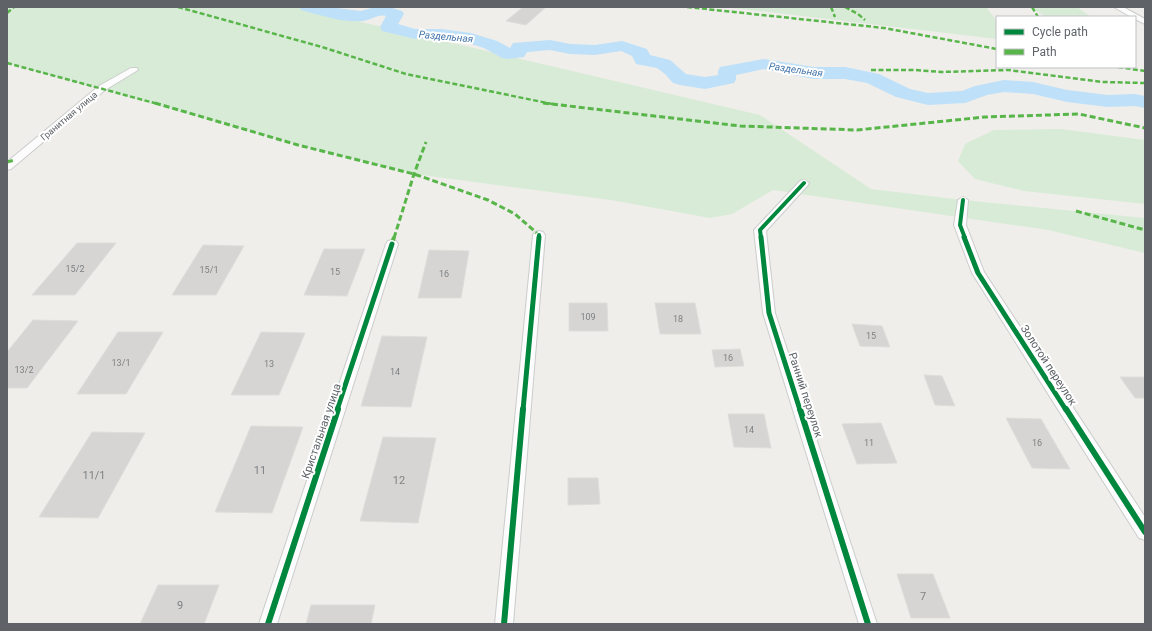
<svg xmlns="http://www.w3.org/2000/svg" width="1152" height="631" font-family="Roboto,sans-serif">
<rect width="100%" height="100%" fill="#efeeea"/>
<path fill="#d8ebd6" d="M7 7H294L414 34 760 115 871 189 963 200 1145 218V253L1048 230 773 190 732 214 710 218 611 200 414 174 298 145 7 63Z
M725 7H986L997 21V39Z
M1031 7H1077L1091 17H1046Z
M1061 129 1145 140V204L1024 191 975 179 958 161 965 144 994 130Z"/>
<g fill="none" stroke-linecap="round" stroke-linejoin="round">
<path fill="#bfe0f9" fill-rule="evenodd" d="M299 7H329L361 11 375 7H389L402 11 404 14 398 24 415 29H441L471 33 497 41 510 48 513 43 550 40 570 44 595 45 622 41 647 49 650 55 670 60 686 74 705 77 718 75V71L720 67 764 59 814 67H845L879 74 910 89 928 93 962 91 975 86 1004 80 1033 82 1067 90 1108 95 1135 94 1145 96V108L1135 106 1108 107 1067 102 1033 94 1004 92 987 95 965 103 928 105 896 97 867 83 845 79H814L764 69 736 75V79L734 83 705 89 680 85 673 83 665 74 657 68 636 64 632 56 621 51 595 55 570 54 550 50 527 52 524 57 508 59 502 58 484 48 468 43 441 39H415L382 31 380 27 386 16C378 14 371 20 363 21 343 23 320 15 301 10Z"/>
</g>
<path fill="#d6d5d3" stroke="#deddd9" d="M523 7H546L526 25 506 21Z
M77 243H116L75 295H32Z
M203 245 244 246 216 295H172Z
M324 249H365L347 296 304 295Z
M429 250 469 251 461 298H418Z
M569 303H607L608 331H569Z
M655 303H695L701 334H660Z
M33 320 78 321 27 388H7V352Z
M852 324 882 326 890 347 860 346Z
M118 332H163L126 394H77Z
M261 332 305 333 279 395H231Z
M382 336 427 337 411 407 361 406Z
M740 349 744 366 715 367 712 350Z
M924 375 942 376 955 406 935 405Z
M1120 377H1145V398H1135Z
M728 414H764L771 448 734 447Z
M1006 418 1041 419 1070 469 1032 468Z
M881 423 897 463 857 464 842 424Z
M251 426 303 427 272 513 215 512Z
M92 432 145 433 98 518 39 517Z
M383 437 436 438 418 523 360 521Z
M568 478H598L600 504 568 505Z
M897 574H933L950 618H911Z
M158 585H219L204 624H140Z
M311 605H375L371 624H306Z"/>
<g fill="none" stroke-linecap="round" stroke-linejoin="round">
<defs>
<path id="street" d="M1114 7H1123L1145 19V24L1135 19V17H1131Z
M131 68H137L138 70 105 90 11 169 7 170V162L99 86Z
M804 180 809 183 808 185 766 231 775 313 877 624H859L763 313 754 230 800 181Z
M963 197 968 200 966 225 984 272 1145 517V540L1139 538 972 273 954 225 958 200Z
M539 231 543 232 545 235 513 624H495L533 235 535 232Z
M392 240 396 241 398 244 277 624H259L386 244 388 241Z"/>
</defs>
<use href="#street" stroke="#cbcccc" stroke-width="2"/>
<use href="#street" fill="#fdfcfc" fill-rule="evenodd"/>
<path stroke="#58b549" stroke-width="2.5" stroke-dasharray="5 2.5" stroke-linecap="butt" d="M178 7 322 47 406 74 552 104
M687 7 884 28 997 49
M831 7 835 17
M845 7 858 14 865 20
M1032 7 1038 17
M7 13 14 7
M7 63 158 104
M1118 67 1145 71
M871 70H915L941 72 1008 70 1103 82 1145 83"/>
<path stroke="#58b549" stroke-width="3" stroke-dasharray="6 3" stroke-linecap="butt" d="M155 103 298 145 414 174 488 200 515 214 539 235
M543 103 740 126 857 130 985 117 1079 114 1145 128
M7 162 15 160
M1076 211 1145 230
M394 238 414 174 426 142"/>
<path stroke="#58b549" stroke-width="4" stroke-dasharray="8 4" stroke-linecap="butt" d="M392 244 394 237"/>
<defs>
<path id="cycleway-far2" d="M963 200 960 225 965 238
M539 238V235
M761 238 760 230 804 183"/>
<path id="cycleway-far1" d="M761 237 769 313 800 410
M964 237 978 273 1066 410
M337 410 392 244
M523 410 539 237"/>
<path id="cycleway" d="M800 409 868 624
M1066 409 1145 532
M268 624 338 409
M504 624 523 409"/>
</defs>
<use href="#cycleway-far2" stroke="#fff" stroke-width="6"/>
<use href="#cycleway-far1" stroke="#fff" stroke-width="8"/>
<use href="#cycleway" stroke="#fff" stroke-width="9"/>
<use href="#cycleway-far2" stroke="#00873e" stroke-width="4"/>
<use href="#cycleway-far1" stroke="#00873e" stroke-width="5"/>
<use href="#cycleway" stroke="#00873e" stroke-width="6"/>
</g>
<g text-anchor="middle" stroke-width="4" stroke-linejoin="round" paint-order="stroke">
<g font-size="9" fill="#5f6368" stroke="#fff">
<text transform="translate(69 116) rotate(-40)" y="3">Гранитная улица</text>
</g>
<g font-size="9" fill="#7e8184">
<text x="75" y="272">15/2</text>
<text x="209" y="273">15/1</text>
<text x="335" y="275">15</text>
<text x="444" y="277">16</text>
<text x="588" y="320">109</text>
<text x="678" y="322">18</text>
<text x="871" y="339">15</text>
<text x="728" y="361">16</text>
<text x="121" y="366">13/1</text>
<text x="269" y="367">13</text>
<text x="24" y="373">13/2</text>
<text x="395" y="375">14</text>
<text x="749" y="433">14</text>
<text x="869" y="446">11</text>
<text x="1037" y="446">16</text>
</g>
<g font-size="10" font-style="italic" fill="#4174aa" stroke="#fff">
<text transform="translate(446 36) rotate(5)" y="4">Раздельная</text>
<text transform="translate(796 69) rotate(8)" y="4">Раздельная</text>
</g>
<g font-size="11" fill="#5f6368" stroke="#fff">
<text transform="translate(1049 365) rotate(57)" y="4">Золотой переулок</text>
<text transform="translate(806 395) rotate(72)" y="4">Ранний переулок</text>
<text transform="translate(321 431) rotate(-71)" y="4">Кристальная улица</text>
</g>
<g font-size="11" fill="#7e8184">
<text x="260" y="474">11</text>
<text x="94" y="479">11/1</text>
<text x="399" y="484">12</text>
<text x="923" y="600">7</text>
<text x="180" y="609">9</text>
</g>
</g>
<rect width="1152" height="631" fill="none" stroke="#5f6368" stroke-width="16"/>
<rect x="996" y="16" width="140" height="52" fill="#ffffff" stroke="#bfc1c3"/>
<rect x="1004" y="29" width="20" height="6" fill="#00873e" stroke="#bfc1c3"/>
<text x="1032" y="36" font-size="12" fill="#5f6368">Cycle path</text>
<rect x="1004" y="49" width="20" height="6" fill="#58b549" stroke="#bfc1c3"/>
<text x="1032" y="56" font-size="12" fill="#5f6368">Path</text>
</svg>
